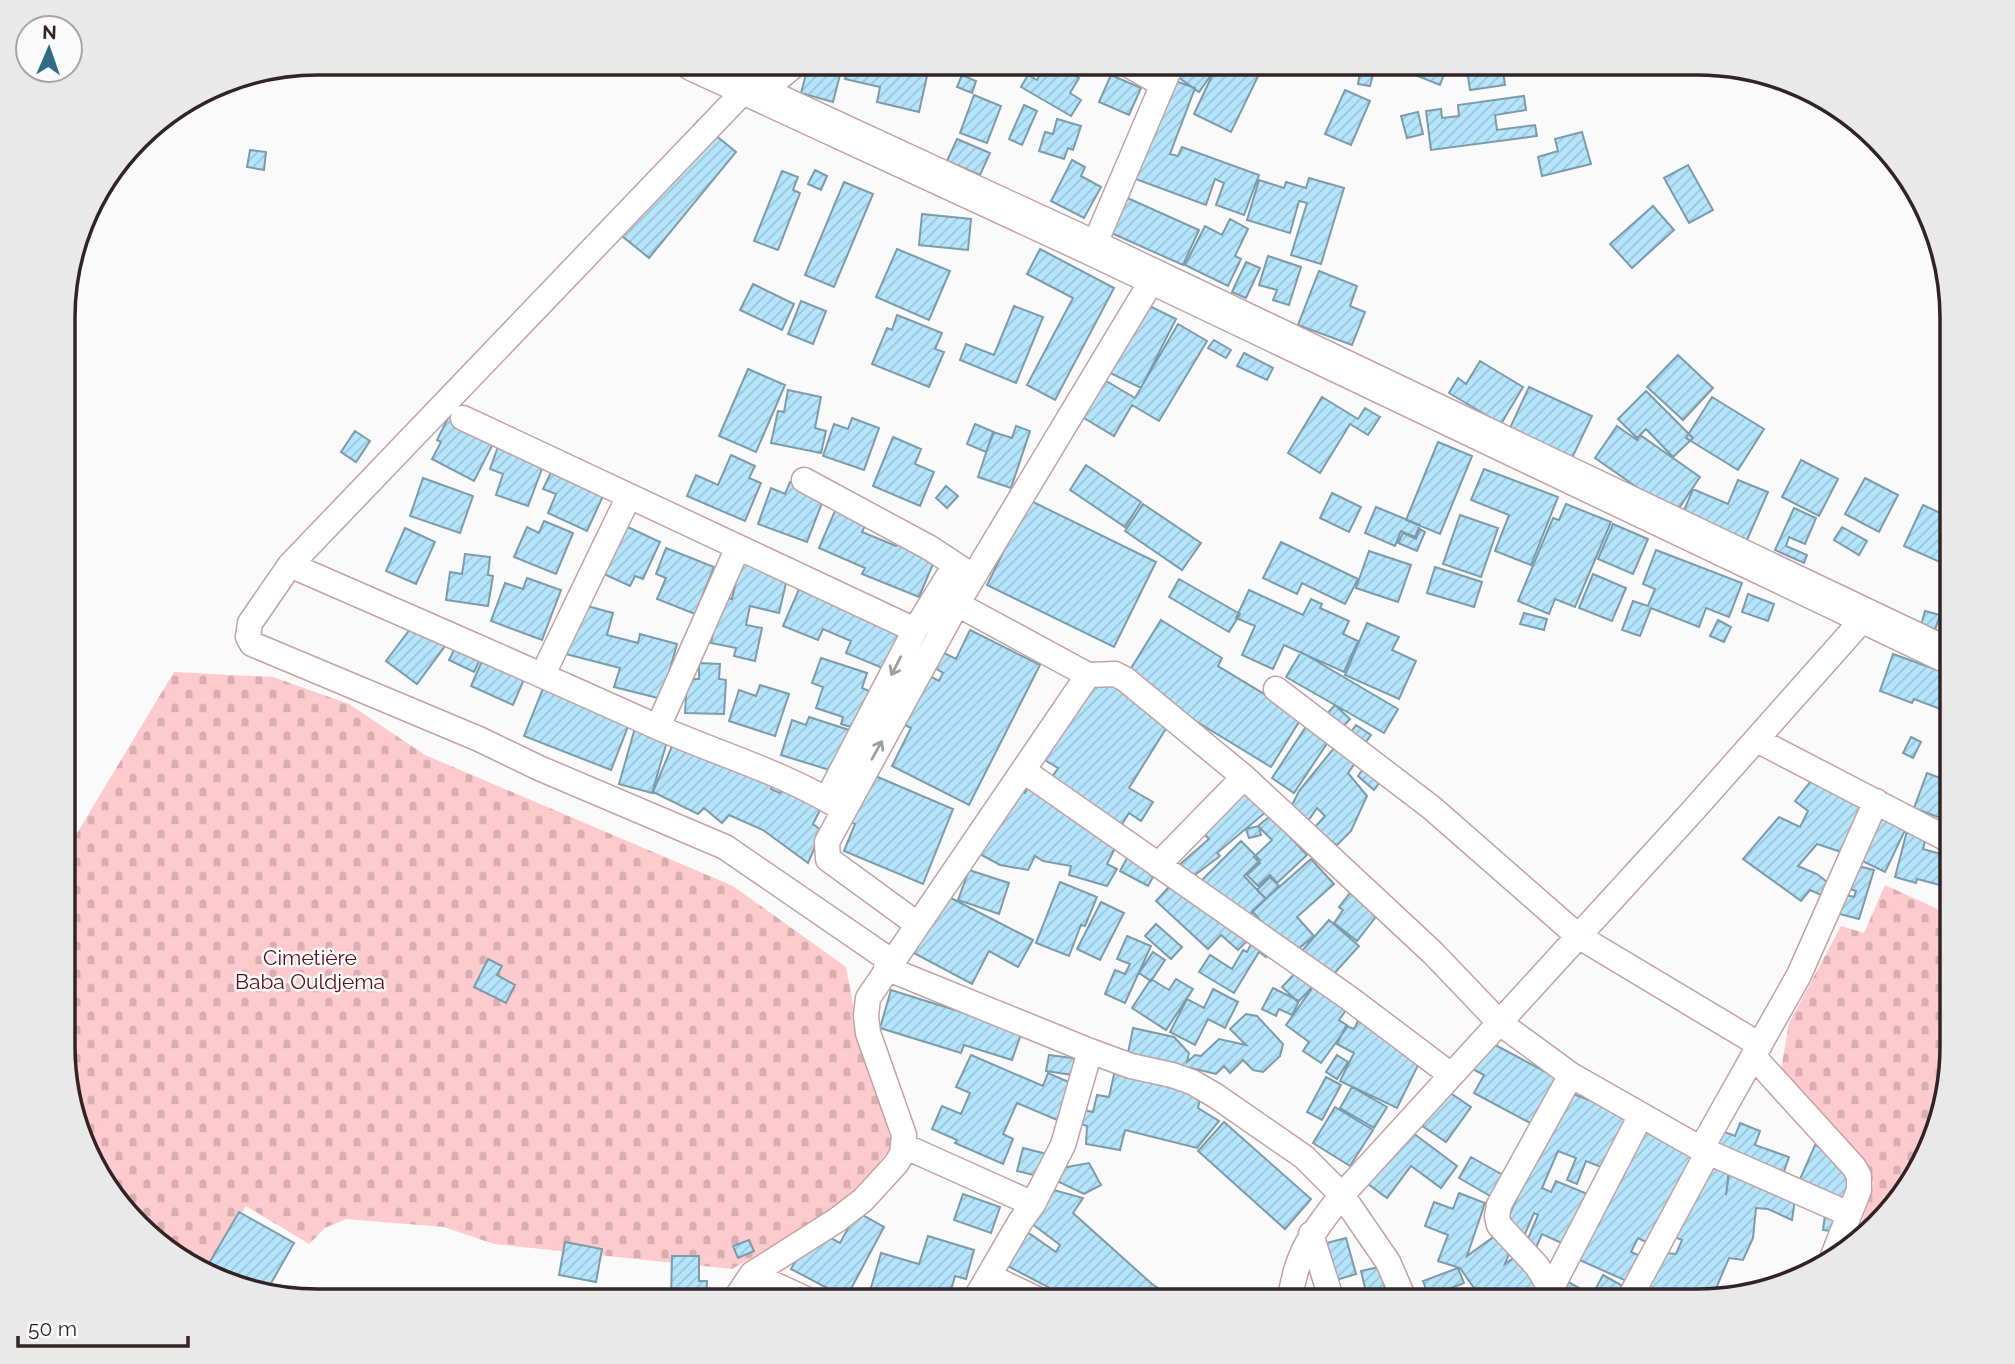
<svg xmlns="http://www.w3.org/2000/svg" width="2015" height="1364" font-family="Raleway,sans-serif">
<defs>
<pattern id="cemetery-stones" width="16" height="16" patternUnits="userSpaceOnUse" patternTransform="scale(1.75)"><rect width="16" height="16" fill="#fdcbcd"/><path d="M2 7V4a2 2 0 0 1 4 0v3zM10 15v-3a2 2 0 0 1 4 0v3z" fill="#d9aeb0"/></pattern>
<pattern id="building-hatch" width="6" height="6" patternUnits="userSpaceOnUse" patternTransform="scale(1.75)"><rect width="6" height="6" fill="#b5e5fc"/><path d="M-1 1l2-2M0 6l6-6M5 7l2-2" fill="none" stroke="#9cc4d8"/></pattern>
</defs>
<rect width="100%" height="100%" fill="#fafafa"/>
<path fill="url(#cemetery-stones)" d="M174 672 273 677 349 704 425 755 733 886 846 967 860 1042 893 1146 846 1204 732 1269 494 1244 444 1227 346 1219 325 1228 309 1244 246 1206 206 1273 176 1258 97 1174 65 1079V853Z
M1885 885 1942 911 1951 922V1062L1939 1128 1909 1188 1858 1236 1874 1182 1779 1082 1789 1023 1841 926 1864 933Z"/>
<path fill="url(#building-hatch)" stroke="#7d9ba9" stroke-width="2" d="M809 63 829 68 830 63H843L833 102 801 93Z
M849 63H872L927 76 919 112 877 102 880 87 845 79Z
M920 63H944L942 68Z
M1047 63H1053L1079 78 1070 93 1081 100 1071 116 1021 87 1028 75 1037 80Z
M1172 63H1194L1211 75 1199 92 1167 69Z
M1218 63H1230L1239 67 1241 63 1264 64 1231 132 1194 114Z
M1362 63H1376L1370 86 1358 84Z
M1420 63H1441L1447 66 1440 85 1415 75Z
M1466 63H1502L1505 85 1470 90Z
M962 75 976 81 972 93 957 87Z
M1111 75 1141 88 1129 115 1099 102Z
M1170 79 1195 88 1170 154 1178 156 1182 147 1259 175 1244 215 1216 205 1224 183 1215 179 1206 205 1122 174Z
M1345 90 1370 101 1351 145 1325 134Z
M974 95 1001 106 987 143 960 133Z
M1524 96 1526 110 1495 115 1497 130 1535 125 1537 136 1431 150 1426 111 1441 109 1442 118 1459 116 1458 105Z
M1024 105 1037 111 1022 145 1009 139Z
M1418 112 1423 134 1407 138 1401 116Z
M1057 119 1081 126 1073 150 1068 148 1064 159 1039 151 1045 132 1053 134Z
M698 121 736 152 649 258 611 227Z
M1582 132 1591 164 1542 176 1538 157 1558 151 1555 139Z
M957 139 990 153 980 175 947 161Z
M250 150 266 152 264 170 247 167Z
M1072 160 1085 167 1081 176 1101 187 1084 218 1051 201Z
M1688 165 1713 210 1689 223 1664 178Z
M815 170 827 176 821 190 808 184Z
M782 171 798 177 793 190 800 193 778 250 754 241Z
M1309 178 1344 188 1321 264 1291 255 1307 203 1299 201 1290 233 1247 220 1259 180 1284 188 1286 182 1306 188Z
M844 182 873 194 834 287 805 275Z
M1114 192 1199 230 1183 265 1098 227Z
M1653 206 1674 230 1632 268 1610 244Z
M922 214 971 219 968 250 919 245Z
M1230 219 1248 229 1235 256 1241 259 1228 286 1185 265 1205 226 1222 235Z
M897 249 950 271 929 320 876 297Z
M1040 249 1114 288 1055 400 1027 385 1073 298 1027 274Z
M1268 256 1301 267 1289 305 1273 300 1277 290 1259 285Z
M1246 262 1260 268 1246 298 1232 292Z
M1319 271 1357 286 1350 306 1365 312 1352 345 1298 325Z
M753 284 794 304 782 330 740 310Z
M1131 297 1176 319 1141 388 1102 369Z
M801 301 826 311 813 344 788 334Z
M1014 306 1043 317 1016 383 960 360 966 344 994 355Z
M897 315 942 333 935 349 944 352 929 387 872 364 887 328 892 330Z
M1178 324 1207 341 1159 421 1132 405 1114 436 1069 409 1091 372 1135 398Z
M1214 340 1231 350 1226 358 1208 348Z
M1244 353 1273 368 1267 380 1237 366Z
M1678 355 1713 388 1683 420 1647 387Z
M1480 361 1523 387 1501 424 1449 393 1458 378 1466 384Z
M748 369 785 385 756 452 719 436Z
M1529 387 1592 416 1572 458 1510 428Z
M788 390 821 397 815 428 826 431 821 453 771 443 778 411 784 412Z
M1646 391 1693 438 1673 457 1646 429 1637 438 1618 419Z
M1322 397 1358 419 1365 408 1380 417 1368 435 1350 424 1320 473 1288 453Z
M1712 397 1764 429 1738 470 1686 438Z
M450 414 496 438 474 481 432 459 441 442 437 440Z
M852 418 879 428 864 470 823 456 834 424 848 429Z
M975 424 994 432 986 452 967 444Z
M1016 426 1030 431 1011 488 978 477 993 432 1012 438Z
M1617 426 1637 440 1640 435 1700 477 1675 514 1595 458Z
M355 431 370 441 356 462 341 452Z
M893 437 921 449 915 464 934 472 920 506 873 486Z
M500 441 546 458 528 506 496 495 503 474 490 469Z
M1438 442 1472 456 1440 534 1406 520Z
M731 455 755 466 749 478 761 483 745 521 687 496 696 475 718 485Z
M1801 460 1838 479 1819 516 1782 497Z
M555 464 607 487 587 531 548 513 556 494 543 489Z
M1086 465 1141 502 1125 527 1070 490Z
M1484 469 1558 497 1531 565 1495 551 1509 515 1471 500Z
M423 478 473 496 460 533 410 516Z
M1865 478 1898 495 1879 532 1845 514Z
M1738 480 1768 492 1747 540 1683 513 1693 489 1728 504Z
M790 482 825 495 807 542 758 524 771 488 785 494Z
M946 486 958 496 947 508 936 498Z
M1332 493 1361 507 1349 532 1320 518Z
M1029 500 1156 562 1114 647 987 585Z
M838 504 869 517 862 532 896 546 901 534 939 550 919 597 862 574 865 568 819 548Z
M1143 504 1201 543 1182 570 1125 531Z
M1566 504 1611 522 1575 607 1555 599 1549 614 1518 601 1553 518 1559 520Z
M1923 505 1951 518V543L1942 563 1904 546Z
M1376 507 1420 525 1415 537 1401 531 1395 546 1365 533Z
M1794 508 1816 518 1805 544 1789 537 1786 546 1807 555 1804 563 1775 550Z
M1460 515 1498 528 1481 577 1443 564Z
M544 521 573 533 556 574 514 557 527 527 539 533Z
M617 522 660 542 643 579 635 576 630 586 595 570Z
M1613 524 1648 539 1633 574 1598 559Z
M1842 527 1867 541 1859 555 1834 540Z
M405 528 435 542 416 584 386 571Z
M1420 529 1425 532 1417 551 1398 543 1403 533 1416 539Z
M1281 542 1358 579 1345 604 1302 583 1297 594 1263 578Z
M666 548 714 567 695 614 657 599 666 578 656 574Z
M1656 550 1742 583 1729 617 1706 608 1699 627 1651 608 1640 636 1622 630 1633 601 1648 606 1655 589 1643 584Z
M1369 551 1411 565 1398 602 1356 588Z
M465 554 490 557 488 575 493 576 488 606 446 600 450 572 462 574Z
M742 555 790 566 779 613 750 606 746 625 762 628 755 661 734 656 736 648 711 643 721 596 732 599Z
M1435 567 1482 582 1474 607 1427 593Z
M1593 574 1626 588 1612 621 1579 608Z
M527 578 561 590 542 640 491 621 505 583 523 589Z
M1179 579 1240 614 1229 632 1169 597Z
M803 580 904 625 885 669 846 653 851 641 823 629 818 640 783 626Z
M1249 590 1303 615 1311 599 1322 604 1320 608 1349 621 1343 634 1358 641 1344 672 1284 645 1273 669 1242 655 1255 626 1236 618Z
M1748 594 1774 604 1768 621 1742 612Z
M576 603 613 613 607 635 638 643 640 634 677 644 662 699 614 687 620 668 562 653Z
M1925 611 1940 615 1935 630 1921 625Z
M1524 613 1547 619 1544 630 1520 624Z
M420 616 451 638 417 684 386 661Z
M1161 620 1222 658 1218 666 1302 717 1271 767 1125 678Z
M1718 620 1731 627 1724 642 1710 636Z
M1367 623 1399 637 1392 650 1416 661 1399 699 1345 675Z
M970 630 1040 665 969 805 892 766 911 728 899 722 924 673 939 681 943 673 928 664 936 649 956 659Z
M462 634 487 645 474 672 449 660Z
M489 645 531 663 513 705 471 686Z
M1301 652 1398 709 1384 733 1286 677Z
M1893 654 1951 675V713L1914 699 1912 703 1880 691Z
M821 658 867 673 862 688 874 693 861 730 841 724 843 717 816 708 823 687 812 683Z
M699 663 720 664 719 679 726 680 724 714 685 713 687 679H699Z
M1099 668 1175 714 1129 788 1153 802 1141 821 1129 813 1121 826 1049 782 1058 768 1043 759Z
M760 685 789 694 775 736 729 721 739 690 756 696Z
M544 686 633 714 611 770 524 736Z
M1335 705 1350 719 1341 729 1326 715Z
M809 717 849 730 836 772 781 755 792 720 806 725Z
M1307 725 1330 739 1294 793 1272 778Z
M1356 725 1371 735 1363 746 1348 736Z
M635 728 668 738 652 793 619 784Z
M1911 737 1921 742 1913 758 1903 753Z
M672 746 775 780 771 789 780 793 787 783 820 810 813 824 822 831 808 863 763 830 729 815 722 823 704 808 698 814 653 792Z
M1334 748 1358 759 1348 773 1367 796 1351 831 1337 845 1325 838 1315 827 1325 816 1317 808 1308 821 1291 807 1299 791Z
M1366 765 1383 778 1374 790 1358 776Z
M866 772 953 809 923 884 844 851 855 824 846 820Z
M1948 772 1951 774V822L1914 808 1927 773 1945 780Z
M1240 780 1267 811 1217 853 1220 856 1191 878 1179 865 1209 839 1198 828Z
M1811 781 1865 807 1841 852 1817 844 1798 866 1817 874 1827 882 1821 895 1810 890 1801 901 1743 859 1779 817 1800 827 1808 811 1795 801Z
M1029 785 1116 846 1107 864 1117 869 1107 886 1069 875 1071 866 1043 861 1035 856 1028 870 1000 865 978 853 1011 790 1025 793Z
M1878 805 1910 820 1885 872 1854 857Z
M1270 816 1307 855 1277 883 1270 875 1258 886 1247 875 1260 863 1254 857 1272 840 1258 826Z
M1259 826 1261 835 1249 838 1246 829Z
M1908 827 1927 832 1923 849 1951 857V888L1917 879 1916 883 1895 877Z
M1241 841 1260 860 1244 876 1266 899 1242 922 1201 881Z
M1131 851 1159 866 1148 886 1120 871Z
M1311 859 1334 884 1297 917 1314 936 1291 955 1252 911Z
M1847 863 1874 870 1859 919 1832 912 1838 893 1854 897 1856 891 1840 886Z
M969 870 1009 883 999 914 958 900Z
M1179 876 1248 940 1238 950 1221 935 1208 949 1156 901Z
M1270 877 1279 886 1266 899 1257 890Z
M1060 882 1097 897 1085 926 1081 925 1069 956 1036 943Z
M1350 893 1378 914 1357 941 1334 923 1343 910 1339 907Z
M945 895 1033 940 1018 967 989 951 972 984 914 953Z
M1101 902 1124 913 1100 960 1077 949Z
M1329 920 1359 946 1330 978 1301 952Z
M1156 924 1182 947 1171 959 1145 936Z
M1127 936 1151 946 1125 1003 1105 994 1115 970 1125 974 1130 964 1117 959Z
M1255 937 1272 947 1266 957 1259 952 1234 993 1199 972 1210 955 1232 969 1243 950 1247 952Z
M1153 952 1165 960 1151 981 1139 973Z
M488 959 502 966 497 975 515 985 506 1003 474 987Z
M1300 968 1316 983 1298 1002 1282 987Z
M1151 979 1169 990 1176 979 1193 989 1166 1030 1132 1008Z
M1318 980 1351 1003 1339 1020 1348 1026 1321 1063 1303 1051 1309 1042 1286 1025Z
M1273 988 1299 1001 1292 1015 1279 1009 1276 1016 1262 1009Z
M1213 989 1238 1002 1225 1028 1208 1019 1195 1045 1170 1032 1187 999 1204 1008Z
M891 990 1022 1031 1012 1060 964 1045 961 1053 880 1028Z
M1246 1014 1257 1016 1283 1044 1280 1056 1263 1072 1253 1070 1243 1060 1230 1073 1224 1066 1216 1074 1128 1053 1133 1028 1174 1037 1189 1053 1187 1062 1195 1055 1201 1056 1219 1039 1246 1045 1230 1029Z
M1359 1019 1425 1051 1397 1108 1340 1081 1354 1053 1337 1044 1346 1026 1354 1029Z
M1484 1039 1557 1078 1532 1124 1474 1093 1484 1075 1469 1067Z
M971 1055 1043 1086 1048 1073 1078 1086 1062 1122 1017 1103 1003 1134 1013 1139 1003 1164 955 1143 957 1140 932 1129 942 1106 961 1114 970 1093 956 1087Z
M1049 1055 1088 1060 1085 1077 1046 1071Z
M1337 1055 1348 1062 1337 1079 1326 1072Z
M1115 1070 1202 1089 1198 1108 1219 1121 1197 1148 1125 1130 1120 1150 1086 1144 1087 1126 1076 1122 1079 1109 1093 1112 1097 1095 1109 1097Z
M1326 1077 1341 1085 1322 1120 1307 1112Z
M1440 1086 1471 1107 1446 1142 1415 1121Z
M1352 1087 1387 1107 1374 1128 1340 1108Z
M1565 1091 1629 1115 1606 1169 1586 1161 1577 1184 1567 1180 1576 1158 1558 1151 1542 1188 1551 1192 1556 1181 1590 1195 1568 1246 1542 1234 1535 1250 1525 1246 1538 1215 1534 1213 1525 1234 1505 1225Z
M1335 1107 1373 1130 1350 1166 1313 1143Z
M1224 1122 1311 1199 1285 1229 1198 1151Z
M1740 1123 1760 1131 1755 1145 1789 1157 1782 1177 1714 1153 1722 1131 1735 1136Z
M1635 1126 1696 1153 1654 1246 1638 1238 1631 1252 1643 1257 1631 1283 1575 1258Z
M1405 1127 1457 1166 1441 1188 1411 1166 1387 1198 1364 1181Z
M1815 1145 1862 1166 1844 1207 1797 1186Z
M1023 1148 1047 1154 1042 1177 1017 1171Z
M1471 1157 1510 1179 1497 1200 1459 1178Z
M1706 1158 1729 1168 1726 1195 1730 1168 1796 1192 1792 1220 1768 1209 1756 1208 1753 1238 1743 1260 1729 1258 1711 1300 1633 1301 1655 1252 1676 1254 1682 1240 1672 1236Z
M1089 1163 1101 1185 1084 1194 1059 1182 1061 1168Z
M1050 1189 1083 1198 1073 1213 1152 1284 1168 1295 1165 1301H1064L1048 1287 1000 1262 1020 1227 1056 1252 1060 1245 1027 1220Z
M1459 1193 1485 1203 1467 1256 1499 1233 1511 1249 1505 1264 1522 1252 1545 1283 1538 1301H1483L1460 1268 1438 1261 1448 1235 1425 1226 1434 1202 1453 1209Z
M963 1194 1000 1207 991 1233 954 1220Z
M239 1212 294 1243 266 1292 236 1288 204 1272Z
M857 1212 884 1227 846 1298 791 1269 813 1229 840 1243Z
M1825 1215 1839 1217 1837 1232 1823 1230Z
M928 1236 974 1250 966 1279 955 1276 948 1301H902L870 1291 881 1253 919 1264Z
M1346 1238 1356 1274 1333 1281 1323 1244Z
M749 1240 754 1251 738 1258 733 1246Z
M565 1242 602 1249 596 1282 559 1275Z
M672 1256H699V1281H707L706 1301H671Z
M1379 1267 1386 1291 1367 1296 1361 1271Z
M1458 1268 1464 1283 1429 1297 1423 1281Z
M754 1275 791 1301H748Z
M1603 1275 1623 1286 1614 1300 1595 1290Z
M991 1277 1038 1301H979Z
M1561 1278 1590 1294 1587 1301H1568Z"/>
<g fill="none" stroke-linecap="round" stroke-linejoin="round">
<defs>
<path id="street" d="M1125 63 1162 84
M746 89 290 565 250 623 248 637 252 644 479 739 539 768 725 847 891 961
M758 95 797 63
M1093 248 1172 63
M463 418 915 630
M804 480 930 548 968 573
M290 565C412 618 534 671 655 726 718 754 786 773 844 810
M957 604 1088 675 1115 674 1125 679 1244 777 1433 953 1500 1023 1571 1075 1701 1149 1799 975 1876 801
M543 674 629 496
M1276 689 1432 808 1578 936 1760 1045
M658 727 738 547
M1757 740 1951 841
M1024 771 1349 998 1451 1075
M827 799 915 630 955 565
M1158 865 1244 777
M917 924 828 859 827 842 957 604 1154 277
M886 968 1090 1051 1131 1066 1172 1075 1192 1082 1216 1096 1304 1157 1342 1195 1388 1262 1405 1301
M1754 1057 1854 1167 1859 1176V1190L1831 1261
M904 1146 1033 1204
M1701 1149 1849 1214
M1311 1234 1332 1301
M752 1274 810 1301
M989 1276 1041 1301
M1551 1289 1641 1115
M734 1301 752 1274 837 1220 863 1200 896 1164 902 1154 904 1135 868 1033 866 1016 868 998 1088 675
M974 1301 1020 1222 1033 1204 1063 1145 1090 1051
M1290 1301C1295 1254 1314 1230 1342 1195L1690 814 1865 617
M1558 1301 1537 1266 1499 1225 1497 1216 1499 1205 1571 1075
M1628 1301 1708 1152"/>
<path id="secondary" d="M693 63 1093 248 1951 657"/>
</defs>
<use href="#street" stroke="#c4a2a3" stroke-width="27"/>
<use href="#secondary" stroke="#c4a2a3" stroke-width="38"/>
<use href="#street" stroke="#fff" stroke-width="24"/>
<use href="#secondary" stroke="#fff" stroke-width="35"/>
</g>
<defs><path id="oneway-shaft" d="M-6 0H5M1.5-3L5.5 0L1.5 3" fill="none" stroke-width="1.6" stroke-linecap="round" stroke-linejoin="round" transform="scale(1.75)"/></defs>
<g stroke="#a39c9d">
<use href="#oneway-shaft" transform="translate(896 666) rotate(117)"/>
<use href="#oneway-shaft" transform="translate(877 750) rotate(-61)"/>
</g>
<g text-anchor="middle" stroke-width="5" stroke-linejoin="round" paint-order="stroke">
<g font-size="21" fill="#570f1c" stroke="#fafafa">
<text x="310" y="965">Cimetière<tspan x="310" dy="24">Baba Ouldjema</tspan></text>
</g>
</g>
<path d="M0 0H2015V1364H0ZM318 75H1697A243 243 0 0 1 1940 318V1046A243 243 0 0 1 1697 1289H318A243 243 0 0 1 75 1046V318A243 243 0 0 1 318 75Z" fill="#eae9e9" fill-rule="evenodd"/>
<path fill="none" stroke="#322425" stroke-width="3.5" d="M318 75H1697A243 243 0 0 1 1940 318V1046A243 243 0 0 1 1697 1289H318A243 243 0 0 1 75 1046V318A243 243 0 0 1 318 75Z"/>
<g transform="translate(49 49) rotate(2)"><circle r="33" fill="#fafafa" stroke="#aaa4a5" stroke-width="2"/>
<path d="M0-5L12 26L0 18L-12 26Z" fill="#316c84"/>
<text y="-10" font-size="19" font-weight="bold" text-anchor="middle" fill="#322425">N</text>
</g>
<path d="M18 1336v10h170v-10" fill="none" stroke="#322425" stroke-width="3.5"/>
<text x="28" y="1336" font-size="21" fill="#322425" stroke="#fafafa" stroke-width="5" paint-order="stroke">50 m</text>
</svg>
